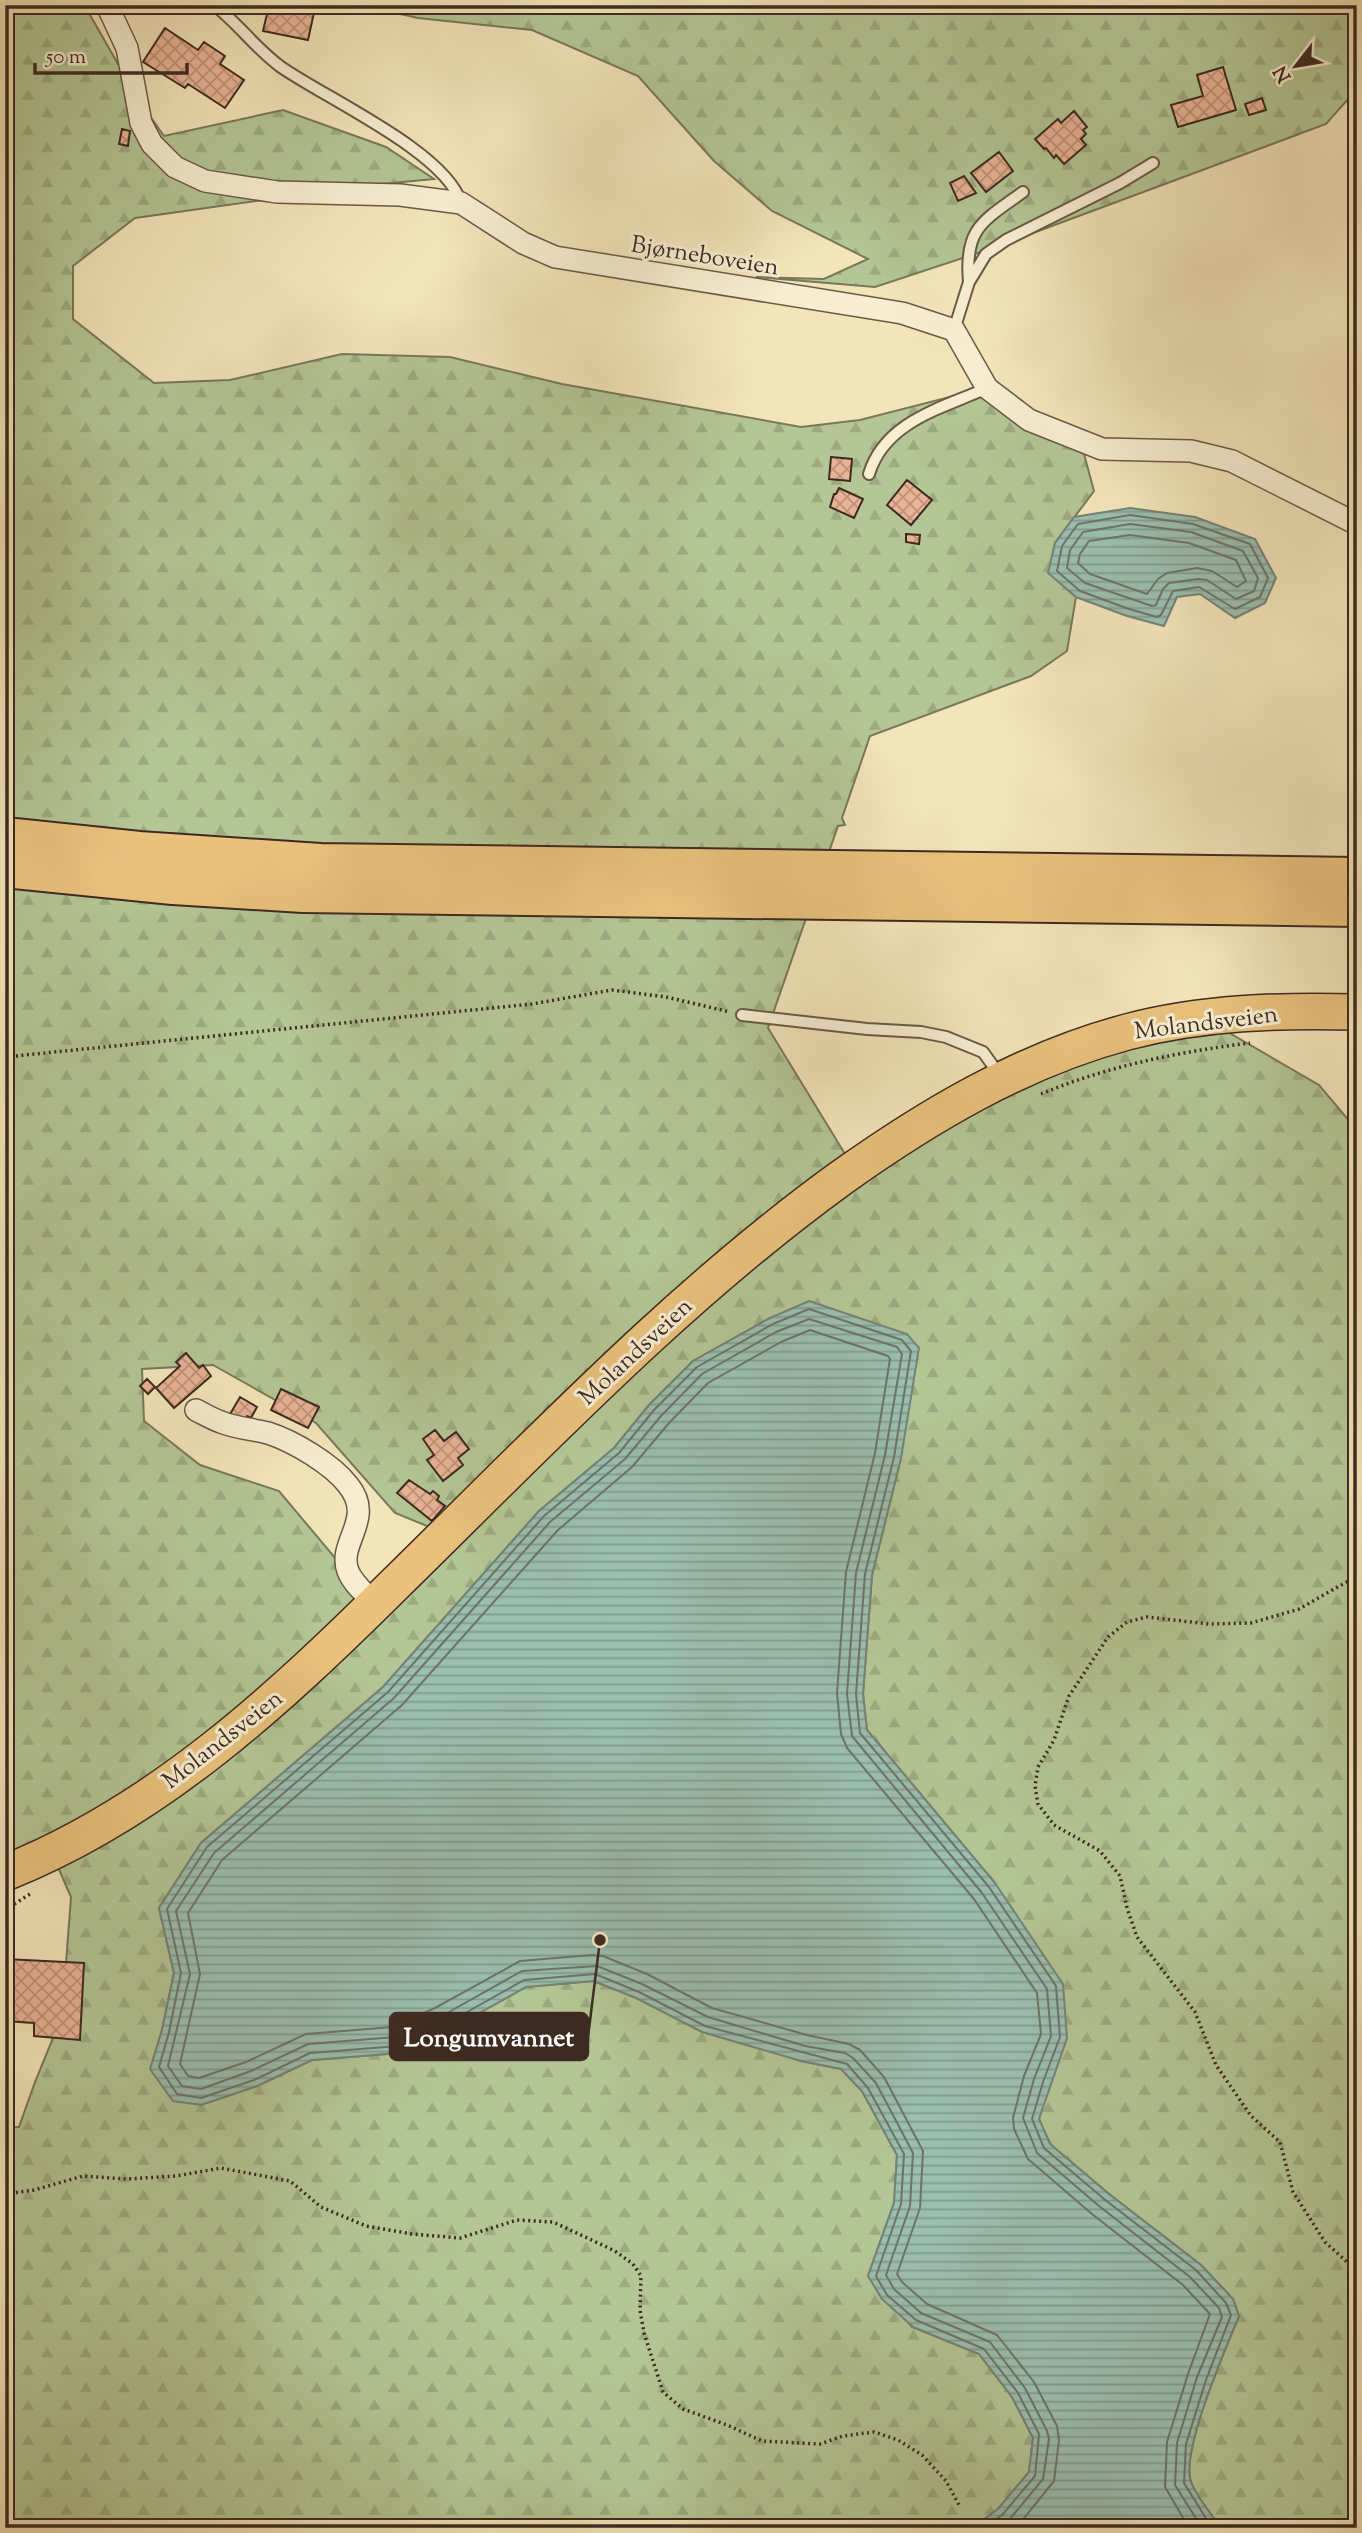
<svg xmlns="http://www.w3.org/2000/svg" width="1362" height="2533" font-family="'Sorts Mill Goudy',serif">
<defs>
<pattern id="forest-firs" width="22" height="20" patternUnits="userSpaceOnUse" patternTransform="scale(1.75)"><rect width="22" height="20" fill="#b4c695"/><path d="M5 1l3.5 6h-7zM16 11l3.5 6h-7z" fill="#9caa80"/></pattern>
<pattern id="water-rules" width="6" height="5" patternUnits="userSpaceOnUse" patternTransform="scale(1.75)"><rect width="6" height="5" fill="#9bbfb0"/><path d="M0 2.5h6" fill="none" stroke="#809b8f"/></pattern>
<pattern id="building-cross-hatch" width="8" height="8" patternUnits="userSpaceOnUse" patternTransform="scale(1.75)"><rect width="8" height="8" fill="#e9b395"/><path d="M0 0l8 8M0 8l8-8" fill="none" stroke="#be9279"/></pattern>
</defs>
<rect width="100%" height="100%" fill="#f3e5ba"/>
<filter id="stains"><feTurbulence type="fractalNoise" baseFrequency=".00286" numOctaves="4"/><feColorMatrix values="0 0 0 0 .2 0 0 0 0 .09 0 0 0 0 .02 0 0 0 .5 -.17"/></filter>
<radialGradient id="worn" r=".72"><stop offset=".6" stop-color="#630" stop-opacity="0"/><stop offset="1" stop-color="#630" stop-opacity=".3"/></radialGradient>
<path fill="url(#forest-firs)" stroke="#78785a" stroke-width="2" fill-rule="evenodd" d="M5 5H78L90 15 138 99 164 136 283 110 386 147 434 179 371 185 135 218 73 266V319L154 383 230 380 342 354 450 357 562 384 801 427 860 420 973 391 1080 439 1094 491 1055 543 1049 573 1076 597 1067 651 1031 676 870 736 842 818 845 825 838 826 768 1028 853 1167 1140 1033 1226 1031 1319 1085 1357 1130V2528H1221C1212 2515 1196 2496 1191 2482 1180 2452 1226 2348 1239 2316L1233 2299 1201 2265 1109 2194 1050 2144 1039 2119 1049 2084 995 1883 867 1730 863 1694 872 1575 901 1458 770 1318 693 1361 649 1405 614 1448 539 1511 383 1687 201 1843 159 1908 174 1973 162 2030 151 2069 201 2105 257 2086 312 2060 399 2053 447 2031 526 1987 593 1981 801 2061 841 2069 862 2091 897 2155 894 2203 868 2276 912 2327 979 2354 1012 2397 1033 2438 1029 2472 998 2509 972 2528H5V2241L14 2212 5 2207V2127H19L35 2082 62 2016 71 1897 54 1858 5 1877ZM213 1365 316 1423 395 1513 437 1530 399 1602 356 1583 279 1491 200 1465 144 1421 142 1369Z
M360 5H1357V89L1326 124 990 249 875 287 756 277 824 279 868 259 772 211 714 161 638 76 532 30 418 18Z"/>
<path fill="url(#water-rules)" stroke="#758376" stroke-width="2" d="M1130 508 1195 517 1255 539 1276 578 1265 603 1235 618 1200 594 1177 597 1164 626 1127 616 1076 597 1048 573 1055 543 1074 517Z
M809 1301 907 1334 919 1348 901 1458 872 1575 863 1694 867 1730 995 1883 1063 1984 1067 2038 1039 2119 1050 2144 1109 2194 1201 2265 1233 2299 1239 2316C1226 2348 1180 2452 1191 2482 1196 2496 1212 2515 1221 2528H972L998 2509 1029 2472 1033 2438 1012 2397 979 2354 913 2327 882 2299 868 2276 894 2203 897 2155 862 2091 841 2069 801 2061 702 2032 636 1998 594 1981 526 1987 447 2031 399 2053 312 2060 257 2086 201 2105 173 2101 150 2069 162 2030 174 1973 159 1908 201 1843 383 1687 539 1511 614 1448 649 1405 693 1361 770 1318Z"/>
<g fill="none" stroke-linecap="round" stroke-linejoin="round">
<path stroke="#6c7468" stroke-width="2" d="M1130 515 1193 524 1250 544 1268 578 1260 597 1235 609 1199 587 1173 591 1161 615 1157 617 1129 609 1080 591 1057 571 1062 546 1078 524Z
M1130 524 1191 532 1243 551 1258 578 1254 591 1236 599 1207 580 1198 579 1169 583 1163 589 1156 605 1152 606 1085 583 1067 568 1070 550 1083 532Z
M1130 535 1189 543 1236 560 1246 581 1237 587 1212 571 1197 568 1167 573 1158 579 1147 594 1090 574 1078 563 1080 554 1089 541Z
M984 2528 1003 2514 1035 2476 1039 2434 1018 2393 984 2349 916 2320 887 2295 876 2276 901 2204 904 2154 868 2088 847 2064 705 2026 639 1992 595 1974 524 1980 444 2025 398 2046 310 2053 254 2080 201 2098 177 2094 159 2067 169 2032 181 1973 167 1909 207 1847 388 1692 544 1516 619 1453 654 1410 697 1367 773 1324 809 1309 902 1340 911 1351 894 1457 865 1574 856 1694 860 1733 989 1887 1056 1986 1060 2037 1043 2082 1032 2119 1044 2148 1104 2199 1196 2270 1226 2303 1231 2315 1206 2380 1186 2444 1184 2483 1212 2528
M999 2528 1009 2520 1043 2479 1049 2439 1047 2431 1025 2388 990 2342 921 2313 894 2289 886 2275 910 2206 913 2153 876 2083 853 2058 845 2053 805 2046 708 2017 642 1984 597 1966 522 1971 440 2017 396 2037 308 2044 251 2071 201 2089 182 2086 168 2066 190 1974 176 1911 214 1853 394 1698 550 1522 625 1459 661 1416 702 1374 776 1332 809 1319 897 1347 902 1354 885 1455 856 1573 847 1694 852 1736 982 1893 1047 1989 1051 2036 1034 2079 1023 2118 1037 2153 1099 2206 1190 2277 1219 2308 1222 2317 1197 2377 1177 2443 1175 2485 1202 2528
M1016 2528 1054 2481 1059 2440 1057 2426 1034 2382 997 2335 927 2304 902 2282 897 2274 920 2208 923 2151 884 2077 860 2050 849 2044 807 2035 712 2008 647 1974 603 1956 592 1955 520 1961 435 2008 393 2027 306 2034 246 2062 199 2078 188 2076 180 2064 200 1974 188 1913 222 1860 402 1705 558 1530 632 1467 669 1423 708 1383 781 1342 810 1330 888 1356 890 1359 875 1453 846 1572 837 1693 841 1734 847 1748 974 1899 1037 1993 1041 2034 1024 2076 1013 2118 1014 2129 1028 2159 1092 2214 1183 2285 1210 2314 1188 2374 1167 2442 1165 2487 1189 2528"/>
</g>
<path fill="url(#building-cross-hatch)" stroke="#3d2a20" stroke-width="2" d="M265 5H303L315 8 308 40 263 31 267 14 264 13Z
M165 28 198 50 204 42 225 56 220 64 244 80 225 108 188 84 185 88 143 62Z
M1223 67 1236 110 1178 127 1171 105 1203 96 1197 75Z
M1262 98 1266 110 1249 115 1245 104Z
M1074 111 1087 127 1083 130 1086 134 1081 139 1086 145 1064 164 1056 155 1054 158 1046 148 1044 149 1035 139 1058 119 1061 123Z
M122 129 130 131 128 146 119 144Z
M999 152 1013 171 986 192 971 173Z
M964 176 976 193 958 201 950 183Z
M831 457 852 459 850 481 829 479Z
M907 480 932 500 911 525 887 505Z
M839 488 863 499 854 518 830 507 834 494H836Z
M906 534 920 535 919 544 906 542Z
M186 1353 199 1368 203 1365 211 1376 174 1408 156 1388 180 1366 176 1362Z
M147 1379 155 1387 148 1394 140 1386Z
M281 1389 319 1407 308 1428 271 1410Z
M240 1397 257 1407 251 1418 247 1416 242 1424 229 1416Z
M435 1430 444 1441 456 1432 469 1449 458 1458 463 1465 443 1481 427 1460 434 1455 423 1439Z
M409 1480 430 1494 433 1491 439 1496 437 1500 445 1506 432 1521 397 1493Z
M5 1959 84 1963 80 2040 34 2036V2023L5 2021Z
M5 2049H10L7 2120H5Z"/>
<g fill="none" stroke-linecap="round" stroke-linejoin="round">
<defs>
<path id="service" d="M214 5C238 23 256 49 281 67 325 98 446 152 461 203
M969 282C964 228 983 221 1023 192
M954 330 969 282 986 254 1006 240 1120 183 1153 163
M869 474C885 421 943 408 987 388
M742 1015 867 1029 921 1032 946 1037 983 1052 1001 1077"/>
<path id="minor" d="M107 5 127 48 141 123 152 144 175 167 205 181 277 192 400 195 461 203 523 243 555 257 902 313 954 330 987 388 1029 420 1102 449 1191 451 1232 461 1357 524
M196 1410C204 1414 212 1419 221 1422 235 1428 252 1429 268 1433 293 1441 332 1464 348 1485 376 1519 337 1542 348 1571 353 1584 366 1594 375 1604"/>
<path id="primary" d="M5 1873C158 1812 280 1698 395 1584 538 1444 678 1296 841 1178 928 1116 1022 1060 1127 1032 1202 1012 1280 1010 1357 1012"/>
<path id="motorway" d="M5 837 139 851 320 863 1357 877
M5 868 173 885 303 893 1357 907"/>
</defs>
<use href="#service" stroke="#6a5946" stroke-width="14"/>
<use href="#minor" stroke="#6a5946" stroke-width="24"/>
<use href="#primary" stroke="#3d2a20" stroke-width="38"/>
<use href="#motorway" stroke="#3d2a20" stroke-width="42"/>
<path stroke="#3d2a20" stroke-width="3.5" stroke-dasharray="2 3.5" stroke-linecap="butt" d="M5 1057 532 1004 612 990 666 997 730 1012
M1041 1094C1108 1066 1178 1052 1250 1043
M1357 1576 1299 1609 1251 1623 1209 1624 1147 1617 1127 1622 1108 1637 1069 1696 1054 1740 1038 1767 1035 1786 1038 1804 1054 1825 1100 1851 1120 1876 1127 1908 1137 1937 1195 2012 1216 2065 1251 2116 1280 2142 1293 2192 1325 2242 1357 2271
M5 1910 30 1894
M5 2194 34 2190 83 2176 127 2179 176 2176 221 2168 290 2181 321 2207 366 2226 412 2234 460 2238 517 2220 553 2222 615 2251 633 2264 641 2276 640 2310 644 2333 663 2392 683 2409 727 2425 762 2441 820 2444 843 2436 874 2432 898 2440 922 2455 946 2481 959 2505"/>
<use href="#service" stroke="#f7eed2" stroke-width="10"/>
<use href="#minor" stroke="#f7eed2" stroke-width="21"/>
<use href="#primary" stroke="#eac27d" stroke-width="35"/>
<use href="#motorway" stroke="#eac27d" stroke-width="38"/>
</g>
<g text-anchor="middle" stroke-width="6" stroke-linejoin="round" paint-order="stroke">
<g font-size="24" fill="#3d2a20" stroke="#f7eed2">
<text transform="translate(705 255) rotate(9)" y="8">Bjørneboveien</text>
<text transform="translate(1206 1022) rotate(-7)" y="8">Molandsveien</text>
<text transform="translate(635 1351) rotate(-43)" y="8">Molandsveien</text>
<text transform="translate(222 1739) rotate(-38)" y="8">Molandsveien</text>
</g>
</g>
<path fill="none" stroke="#3d2a20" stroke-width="2.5" d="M600 1940L588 2037"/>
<circle fill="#3d2a20" stroke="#f7eed2" stroke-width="2.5" cx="600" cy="1940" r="7"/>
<rect fill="#3d2a20" stroke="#3d2a20" stroke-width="2.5" x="390" y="2013" width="198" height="47" rx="7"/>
<g font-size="26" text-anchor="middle" font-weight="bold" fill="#fff">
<text x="489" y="2046">Longumvannet</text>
</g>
<rect width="1362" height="2533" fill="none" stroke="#f3e5ba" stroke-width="28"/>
<rect x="7" y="7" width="1348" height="2519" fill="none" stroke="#3d2a20" stroke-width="3.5"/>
<rect x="14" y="14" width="1334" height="2505" fill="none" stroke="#3d2a20" stroke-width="2"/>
<g transform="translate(1296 66) rotate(239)" stroke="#f7eed2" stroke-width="5" paint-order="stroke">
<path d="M0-5L12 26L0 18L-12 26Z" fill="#3d2a20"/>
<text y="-10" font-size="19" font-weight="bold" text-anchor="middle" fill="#3d2a20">N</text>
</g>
<path d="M35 63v10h152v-10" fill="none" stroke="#3d2a20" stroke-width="3.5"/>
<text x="46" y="63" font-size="21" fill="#3d2a20" stroke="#f7eed2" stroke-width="5" paint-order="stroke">50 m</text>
<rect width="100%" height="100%" filter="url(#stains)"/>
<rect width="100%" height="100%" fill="url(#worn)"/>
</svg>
